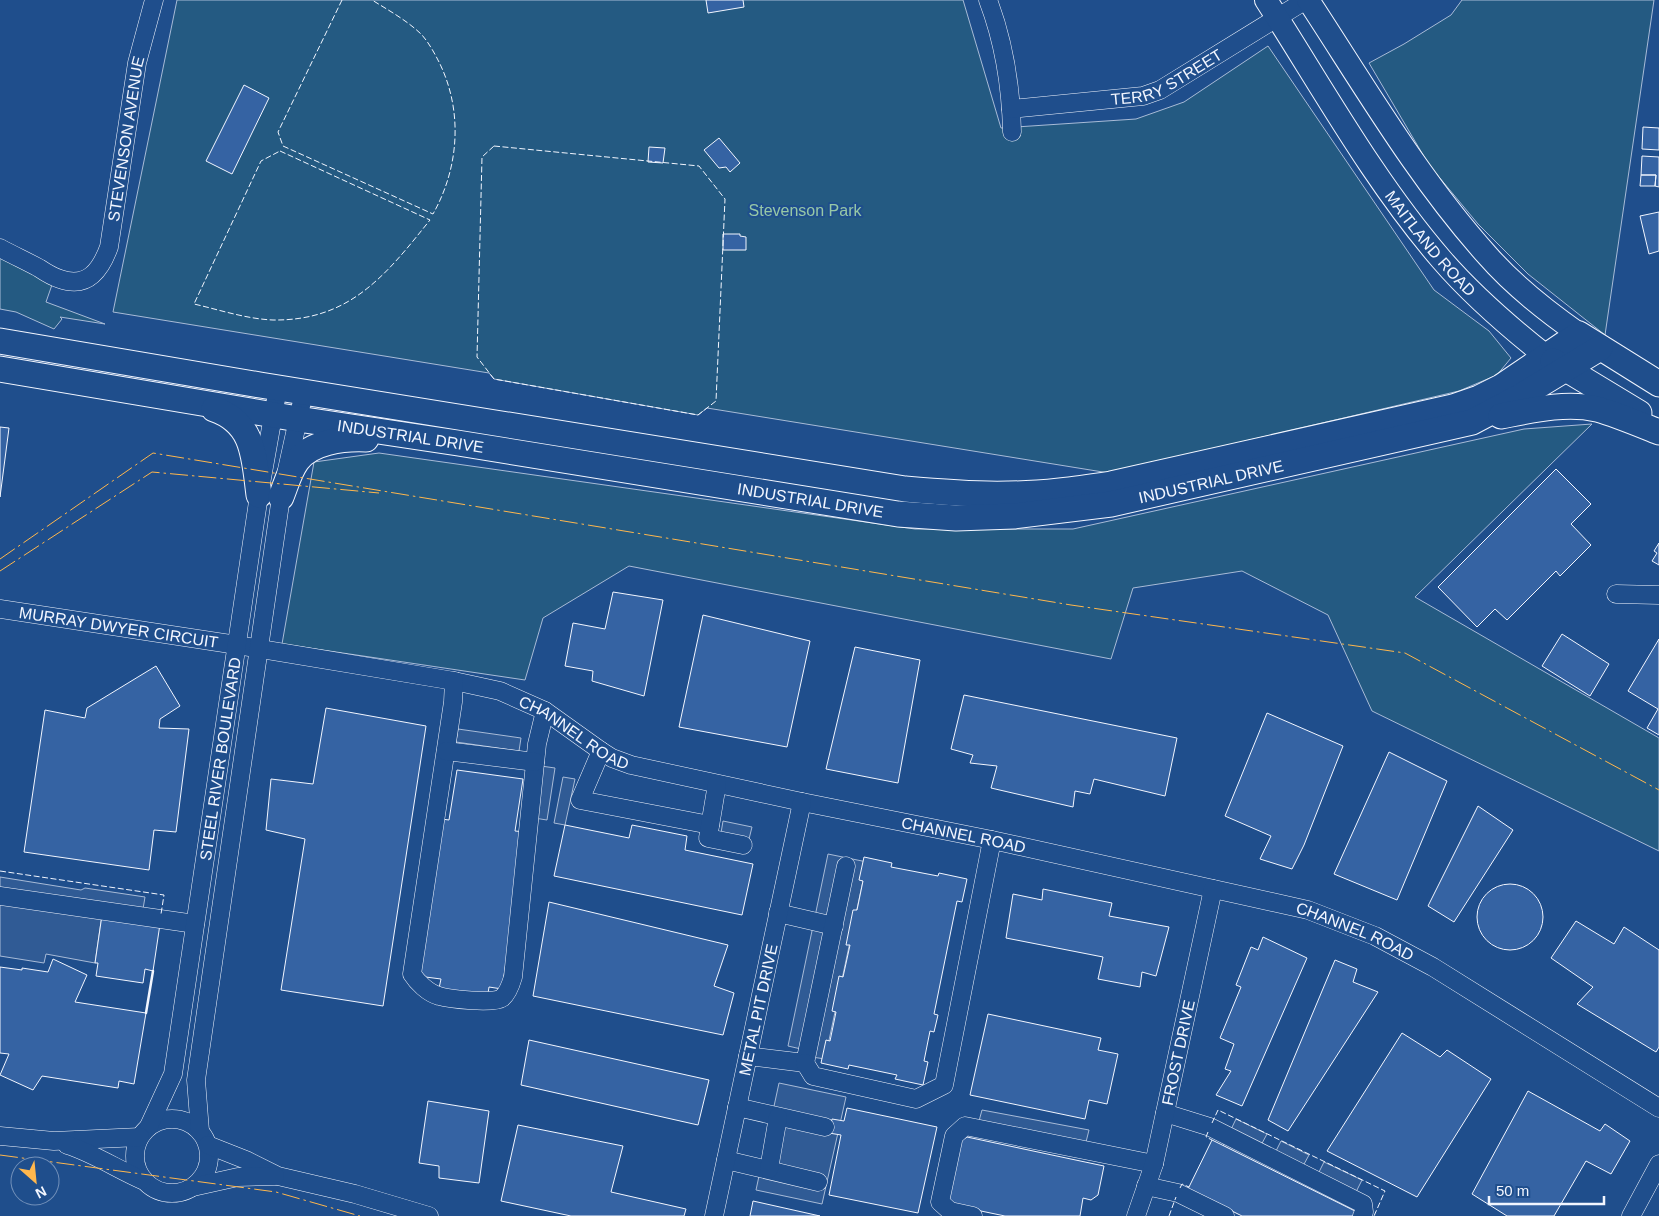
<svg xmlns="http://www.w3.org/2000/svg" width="1659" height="1216" font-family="Arial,sans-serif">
<rect width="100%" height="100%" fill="#1f4e8c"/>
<path fill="#245a82" stroke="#a8bbd7" d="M177 0H963L1001 128 1136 119 1184 102 1268 46 1434 290 1489 331 1511 358 1497 375 1459 391 1109 473 707 408 698 415 494 379 489 373 113 312Z
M1462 0H1654L1605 335 1528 274 1478 224 1429 165 1369 63 1404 44 1451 15Z
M0 240 54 279 46 302 105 324 60 317 62 319 54 329 16 312 0 309Z
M1592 424 1415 597 1659 738V851L1372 711 1328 615 1242 571 1133 588 1111 659 629 566 543 618 525 680 282 644 314 462 379 453 915 529H1073L1524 429Z"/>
<path fill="#305b95" stroke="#a8bbd7" d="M458 729 521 738 519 751 456 742Z
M541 766 555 768 547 820 534 818Z
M563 777 575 779 565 825 554 823Z
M723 821 752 827 749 839 721 833Z
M828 854 867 862 825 1059 812 1057 801 1049 788 1046Z
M0 877 81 890 85 888 145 897 141 921 102 915 95 963 46 954 44 963 0 956Z
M779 1083 846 1097 822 1204 756 1190Z
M982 1110 1089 1130 1086 1142 979 1121Z
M1236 1119 1267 1134 1260 1147 1274 1155 1281 1141 1309 1155 1303 1166 1318 1174 1324 1162 1362 1180 1348 1208 1223 1146Z"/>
<path fill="#3563a3" stroke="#f2f6ff" d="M706 0H743L744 7 708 13Z
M244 85 269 98 232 174 206 161Z
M1643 127 1659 128V150L1642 149Z
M719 138 740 163 730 172 726 167 719 168 704 150Z
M649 147 665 148 663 163 648 162Z
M1642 156 1659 157V187L1655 186 1656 175H1641Z
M1641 175H1656L1655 186H1640Z
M1659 212V251L1649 254 1640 216Z
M723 234H740V236L746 237V250H723Z
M0 427 9 428 0 497Z
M1556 469 1591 504 1571 524 1591 545 1560 576 1556 571 1507 620 1495 609 1477 627 1438 587Z
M1659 543V565L1652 561 1657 553 1654 551Z
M613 592 663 600 644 696 592 681 593 671 565 666 573 623 605 629Z
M703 615 810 641 787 747 679 727Z
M1562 634 1609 664 1590 696 1542 666Z
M1659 639V735L1647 728 1658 709 1628 691Z
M855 647 920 660 898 783 826 769Z
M156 666 180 706 160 719 159 728 189 729 176 832 154 830 149 870 24 852 45 710 85 718 87 708Z
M964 695 1177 738 1165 796 1094 779 1090 794 1075 791 1073 807 991 788 997 766 970 763 973 755 951 749Z
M326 708 426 726 383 1006 281 990 305 839 266 830 271 779 313 784Z
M1267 713 1343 746 1304 845 1292 869 1260 859 1271 836 1225 816Z
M1389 752 1447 781 1397 900 1334 874Z
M457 770 523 779 515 831 526 832 502 989 489 987 487 1000 438 993 441 979 410 975 434 818 449 820Z
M1478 806 1513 830 1454 922 1428 906Z
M565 825 629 838 632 825 687 836 685 850 753 864 742 915 554 876Z
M864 857 892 863 891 867 938 876 939 873 967 879 962 902 957 901 934 1014 938 1015 934 1032 930 1031 924 1061 928 1062 923 1085 895 1079 897 1075 849 1065 848 1069 821 1063 826 1040 830 1041 836 1012 832 1011 839 976 843 977 850 945H846L853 910H857L863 881 859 880Z
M1477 917a33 33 0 1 1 66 0a33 33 0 1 1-66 0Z
M1043 889 1112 903 1109 916 1169 927 1156 976 1142 972 1140 987 1098 979 1103 957 1006 938 1013 894 1042 900Z
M549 902 728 945 714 986 734 993 723 1035 533 996Z
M102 915 160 924 153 971 145 969 143 983 96 976 98 963H95Z
M1576 921 1614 944 1624 927 1659 950V1047L1656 1052 1577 1004 1593 987 1551 958Z
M1263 937 1307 958 1242 1106 1216 1095 1231 1071 1225 1069 1234 1044 1220 1038 1241 987 1236 985 1251 947 1258 950Z
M53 959 87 975 75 1002 146 1013 134 1084 119 1081 118 1088 42 1076 33 1090 0 1075 9 1054 0 1053V967L22 970V968L48 972Z
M1335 960 1357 969 1353 982 1378 992 1288 1131 1268 1120Z
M988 1014 1101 1038 1098 1050 1118 1054 1107 1104 1089 1100 1085 1119 970 1095Z
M1402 1033 1440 1057 1447 1050 1491 1079 1417 1197 1327 1151Z
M529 1040 709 1080 698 1125 521 1085Z
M1528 1091 1600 1131 1605 1124 1630 1141 1611 1174 1586 1161 1554 1216H1507L1472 1194Z
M428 1101 489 1111 479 1183 439 1178V1166L419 1163Z
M847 1108 937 1127 918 1213 829 1195 841 1135 829 1133 832 1119 844 1121Z
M518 1125 623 1146 611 1192 686 1209 684 1216H571L501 1201Z
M967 1137 1104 1166 1098 1195 1091 1200 1083 1198 1080 1216H1005L952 1205 948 1197 959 1142Z
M1212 1140 1357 1212 1356 1216H1242L1188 1189Z
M753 1201 820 1216H750Z"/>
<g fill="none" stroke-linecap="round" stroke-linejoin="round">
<defs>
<g id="minor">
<path d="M988 0C1004 42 1011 87 1012 132"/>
<path id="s1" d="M1011 109 1143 96 1160 90 1306 0"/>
<path id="s2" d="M0 248C13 255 26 261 39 268 45 272 53 277 60 279 88 289 101 269 109 247L137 63 154 0"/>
<path d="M1616 594 1659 595"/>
<path id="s3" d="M0 609 237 645 454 681 500 691 545 711 601 751 612 758 631 765 802 802 992 840 1308 910 1375 936 1433 967 1659 1108"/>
<path d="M454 681 453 702 412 974C417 982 428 993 439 996 449 999 494 1004 502 998 508 993 511 984 513 977L537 744 545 711"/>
<path d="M446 751 535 762"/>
<path d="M601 751 580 800 710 825"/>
<path d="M717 784 708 838 743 845"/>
<path d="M0 896 195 924"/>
<path d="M778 913 834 926"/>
<path d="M748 1056 805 1063 846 866"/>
<path d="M805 1063 813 1076 916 1099 944 1085 992 840"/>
<path d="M737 1107 825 1127"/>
<path d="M1165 1113 1210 1127 1363 1204 1364 1212 1362 1216"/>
<circle cx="172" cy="1156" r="37"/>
<path id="s4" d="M149 1126 173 1074 259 495 278 388"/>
<path d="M200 1131 196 1080 281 497 304 392"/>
<path d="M0 1136 54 1141 140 1137"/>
<path d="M67 1145C93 1153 117 1169 142 1180"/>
<path d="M208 1145 246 1160 278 1176 355 1194 429 1216"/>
<path d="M726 1160 818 1182"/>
<path d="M769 1169 778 1117"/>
<path d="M1146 1186 1178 1193 1225 1216"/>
<path d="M193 1187 238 1177 275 1176"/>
<path id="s5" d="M714 1216 802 802"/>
<path d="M973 1216 950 1211 940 1202 954 1136 965 1126 1154 1164"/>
<path id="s6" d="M1136 1216 1154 1164 1213 889"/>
<path d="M1631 1216 1659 1164"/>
</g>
<g id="major">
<path id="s7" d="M1266 0C1322 87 1373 180 1441 259 1472 295 1509 327 1547 357"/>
<path d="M1308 0C1365 87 1418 178 1487 255 1514 286 1546 311 1579 334"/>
</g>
<g id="highway">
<path d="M0 341 260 385 905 489C939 492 974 495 1008 494 1043 494 1077 489 1111 484L1453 407 1479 398 1501 387 1579 334 1659 384"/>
<path d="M1553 361 1639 413"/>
<path id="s8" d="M0 369 298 419 458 443 898 514 956 518 1014 516 1111 504 1472 422 1521 396 1600 348"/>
<path d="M214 409C255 423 254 458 259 495"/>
<path d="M1501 416C1532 410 1566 402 1597 409 1618 415 1639 424 1659 432"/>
<path d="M281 497C286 485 289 472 297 461 311 442 343 438 366 439"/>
</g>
</defs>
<use href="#minor" stroke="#f2f6ff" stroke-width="19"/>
<use href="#major" stroke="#f2f6ff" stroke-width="24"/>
<use href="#highway" stroke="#f2f6ff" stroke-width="27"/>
<use href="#minor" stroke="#1f4e8c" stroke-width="18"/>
<use href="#major" stroke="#1f4e8c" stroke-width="22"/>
<use href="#highway" stroke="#1f4e8c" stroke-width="25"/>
<path stroke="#f2f6ff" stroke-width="1" stroke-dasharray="6 2.5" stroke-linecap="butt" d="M342 0 278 132 283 146 433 214C459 168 463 112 440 64 435 54 429 43 422 35 408 21 388 10 372 0
M494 146 699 166 725 199 716 401 698 415 494 379 477 357 482 157Z
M280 151 430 220C386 275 350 321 273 320 247 319 220 310 194 304L261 161Z
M0 871 164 895 161 914
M1212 1123 1218 1110 1385 1191 1374 1216
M1208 1132 1206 1137 1212 1140
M1180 1188 1182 1184 1189 1187
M1169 1216 1176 1197"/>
<path stroke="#f2f6ff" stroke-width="2.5" d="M146 1013 153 971"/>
<path stroke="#ffb74d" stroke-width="1" stroke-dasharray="18 4 2.5 4" stroke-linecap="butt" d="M0 559 153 453 1071 605 1405 653 1659 790
M0 571 152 472 379 493
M0 1155 276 1192 360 1216"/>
</g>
<g text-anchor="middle" stroke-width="4" stroke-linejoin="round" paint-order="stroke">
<g font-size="16" fill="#f2f6ff" stroke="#1f4e8c">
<text dy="6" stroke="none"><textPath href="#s1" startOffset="161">TERRY STREET</textPath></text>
<text dy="6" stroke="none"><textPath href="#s2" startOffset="244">STEVENSON AVENUE</textPath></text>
<text dy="6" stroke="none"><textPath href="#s7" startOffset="294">MAITLAND ROAD</textPath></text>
<text dy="6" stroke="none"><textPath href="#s8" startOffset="416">INDUSTRIAL DRIVE</textPath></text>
<text dy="6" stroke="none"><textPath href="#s8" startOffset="1226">INDUSTRIAL DRIVE</textPath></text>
<text dy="6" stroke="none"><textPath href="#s8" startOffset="821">INDUSTRIAL DRIVE</textPath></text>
<text dy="6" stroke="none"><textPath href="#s3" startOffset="120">MURRAY DWYER CIRCUIT</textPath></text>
<text dy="6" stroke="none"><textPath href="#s3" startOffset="592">CHANNEL ROAD</textPath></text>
<text dy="6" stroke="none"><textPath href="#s4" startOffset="376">STEEL RIVER BOULEVARD</textPath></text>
<text dy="6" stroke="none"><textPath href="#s3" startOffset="998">CHANNEL ROAD</textPath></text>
<text dy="6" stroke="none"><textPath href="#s3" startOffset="1402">CHANNEL ROAD</textPath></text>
<text dy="6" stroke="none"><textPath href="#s5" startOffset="211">METAL PIT DRIVE</textPath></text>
<text dy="6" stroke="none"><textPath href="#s6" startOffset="169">FROST DRIVE</textPath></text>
</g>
<g font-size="16" fill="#97c8a6" stroke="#1f4e8c">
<text x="805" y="216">Stevenson Park</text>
</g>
</g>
<g transform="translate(35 1181) rotate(153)"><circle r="24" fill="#1f4e8c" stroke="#7391ba"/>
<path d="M0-4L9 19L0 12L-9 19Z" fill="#ffb74d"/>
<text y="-8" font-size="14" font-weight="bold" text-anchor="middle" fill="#f2f6ff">N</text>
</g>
<path d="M1489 1196v8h115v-8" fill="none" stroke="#f2f6ff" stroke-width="2.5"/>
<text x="1496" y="1196" font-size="15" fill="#f2f6ff" stroke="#1f4e8c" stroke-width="4" paint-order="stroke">50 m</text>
</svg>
